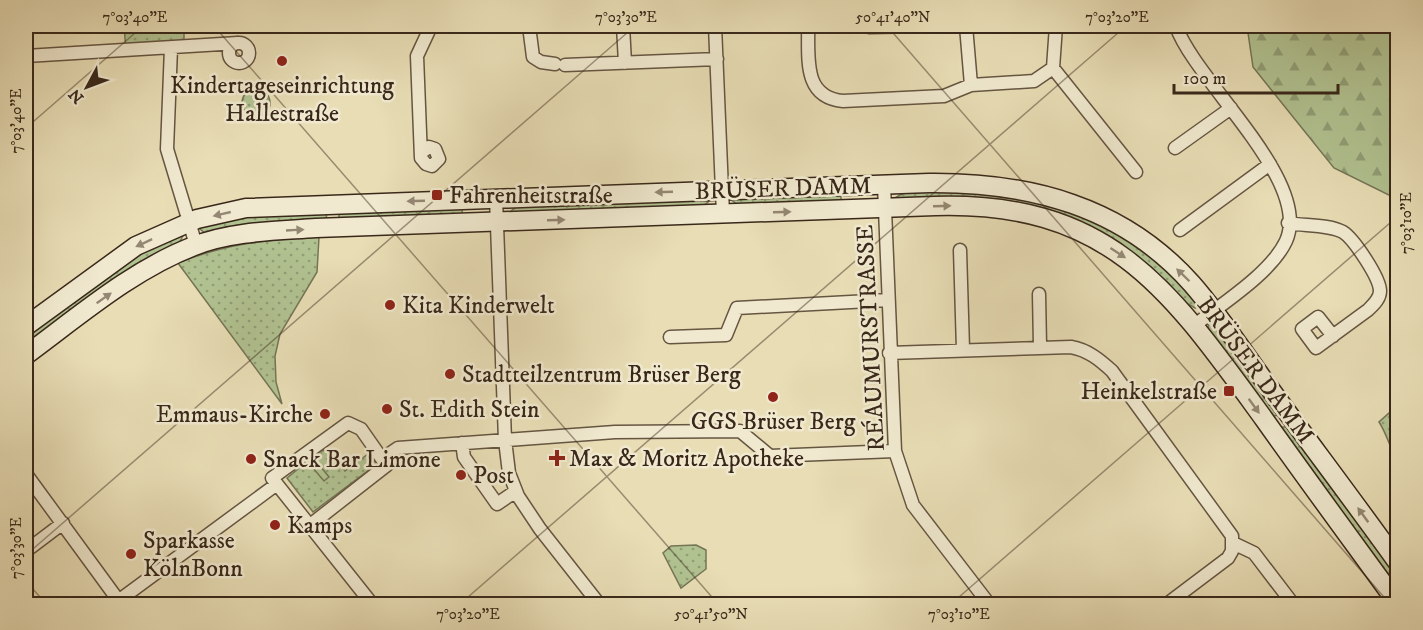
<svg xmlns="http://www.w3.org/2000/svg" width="1423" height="630" font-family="'IM FELL DW Pica',serif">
<defs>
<pattern id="green-dots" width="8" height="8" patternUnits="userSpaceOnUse" patternTransform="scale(1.5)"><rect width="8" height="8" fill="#b1c291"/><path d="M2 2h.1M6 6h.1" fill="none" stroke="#919e76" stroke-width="1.8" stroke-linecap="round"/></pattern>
<pattern id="forest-firs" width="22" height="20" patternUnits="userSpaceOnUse" patternTransform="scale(1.5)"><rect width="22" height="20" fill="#b1c291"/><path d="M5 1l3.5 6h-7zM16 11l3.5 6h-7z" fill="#919e76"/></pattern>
</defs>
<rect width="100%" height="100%" fill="#e8ddb5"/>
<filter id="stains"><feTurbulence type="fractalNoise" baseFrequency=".00333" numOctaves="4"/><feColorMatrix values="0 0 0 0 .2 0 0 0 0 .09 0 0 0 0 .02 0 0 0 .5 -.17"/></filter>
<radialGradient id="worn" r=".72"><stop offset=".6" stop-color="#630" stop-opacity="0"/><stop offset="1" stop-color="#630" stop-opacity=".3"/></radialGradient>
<path fill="url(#green-dots)" stroke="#757556" stroke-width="1.5" d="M124 26H194L195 32 184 30V48L126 50Z
M242 103a14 14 0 1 1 28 0a14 14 0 1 1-28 0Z
M939 189 1037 198 1124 235 1179 280 1201 308H1195L1181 300 1100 235 893 199 905 192Z
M841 192V204L741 207 730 199Z
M712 198 704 206 507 214 519 205Z
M461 204 463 217 338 222 340 210Z
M327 210 326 222 207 235 199 228 201 225 251 214Z
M184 234 178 245 26 349V334L124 261Z
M319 237 317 272 280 334 275 356 276 382 282 404 178 263C225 244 269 239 319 237Z
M1211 320 1283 415 1269 416 1209 333 1208 322Z
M1397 406V461C1390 448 1387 434 1379 422Z
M1277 427H1292L1397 572V591Z
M329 450 345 471 368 454 377 464 313 512 287 478 320 451Z
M696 545 706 550V569L681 588 663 553 671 546Z"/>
<path fill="url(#forest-firs)" stroke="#757556" stroke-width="1.5" d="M1247 26H1397V199L1334 168 1253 67Z"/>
<path fill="#b1c291" stroke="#757556" stroke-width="1.5" d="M312 456 329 477 324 481 307 461Z"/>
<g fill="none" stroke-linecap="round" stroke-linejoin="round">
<defs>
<path id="street" d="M529 26 533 57 541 62 555 64
M623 26 625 63
M715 26 723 214
M808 26C809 57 802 97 843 101L944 96 971 85 1034 81 1053 68 1056 26
M966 26 971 85
M1176 26C1195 81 1313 181 1286 241 1271 273 1223 303 1195 325
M869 27 922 26
M229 53a10 10 0 1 1 20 0a10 10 0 1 1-20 0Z
M171 48 167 149 196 245
M26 56 238 43
M565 65 717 59
M1053 68 1136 172
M1175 148 1231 108
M421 158 422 152 429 147 435 149 439 159 432 166 426 164 421 158 417 56 431 26
M884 185 895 451 913 505 989 604
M496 198 505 440 509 473 518 496 540 529 599 604
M1288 223C1304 226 1329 224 1343 232 1354 239 1380 278 1380 291 1380 299 1373 305 1368 310L1316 348 1302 329 1318 317 1333 336
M1180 230 1270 164
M960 250 963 349
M1039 294 1040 346
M670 337 726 335 737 308 888 300
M889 353 1071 347C1088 350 1100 360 1112 371L1232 536V551L1228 558 1167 604
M462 443 464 457 497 504 516 491
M26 474 121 604
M309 526 387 465 382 459
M1233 543 1254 553 1293 604
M26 551 63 523
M114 604 277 484
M372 604 272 478 348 423 361 429 382 459 398 448 615 432 740 431 770 456 895 451"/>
<path id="secondary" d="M26 326 136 246 197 219 246 208 929 183C1029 182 1123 206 1192 284 1220 316 1243 352 1268 386 1311 445 1355 503 1398 563
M26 355C79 316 132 270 194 246 232 231 276 231 316 228L935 206C1111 201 1170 290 1264 419 1308 481 1353 542 1398 604"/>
</defs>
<use href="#street" stroke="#655541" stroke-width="15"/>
<use href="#secondary" stroke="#39281a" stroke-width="21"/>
<use href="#street" stroke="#f0e9cf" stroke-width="12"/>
<use href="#secondary" stroke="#f0e9cf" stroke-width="18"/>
</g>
<defs><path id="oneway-solid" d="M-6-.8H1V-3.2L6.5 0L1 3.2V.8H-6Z" transform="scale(1.5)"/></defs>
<g fill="#948874">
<use href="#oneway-solid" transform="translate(664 192) rotate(178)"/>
<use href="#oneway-solid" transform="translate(416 201) rotate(178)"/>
<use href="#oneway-solid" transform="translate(942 206) rotate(-2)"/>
<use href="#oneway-solid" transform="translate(782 212) rotate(-2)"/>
<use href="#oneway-solid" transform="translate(222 214) rotate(167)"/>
<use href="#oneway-solid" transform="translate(556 220) rotate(-2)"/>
<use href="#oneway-solid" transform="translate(295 230) rotate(-3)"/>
<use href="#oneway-solid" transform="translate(144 243) rotate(155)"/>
<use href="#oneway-solid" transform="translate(1118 253) rotate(33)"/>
<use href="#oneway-solid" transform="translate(1183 275) rotate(-136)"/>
<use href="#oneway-solid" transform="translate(104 298) rotate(-35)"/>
<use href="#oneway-solid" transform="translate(1254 406) rotate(54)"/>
<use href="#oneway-solid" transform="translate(1363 515) rotate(-126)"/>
</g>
<path fill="none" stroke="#39281a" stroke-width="1.5" stroke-opacity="0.45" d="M214 26 718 604M887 26 1390 604M26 128 143 26M26 555 635 26M26 581 46 604M460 604 1126 26M951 604 1398 216"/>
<g fill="#8f2418" stroke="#f0e9cf" stroke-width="2">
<circle cx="282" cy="61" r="6"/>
<rect x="431" y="189" width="12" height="12" rx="3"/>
<circle cx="390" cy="305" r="6"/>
<circle cx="450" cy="374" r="6"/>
<rect x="1223" y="385" width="12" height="12" rx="3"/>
<circle cx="773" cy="397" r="6"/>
<circle cx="387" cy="409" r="6"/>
<circle cx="325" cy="414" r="6"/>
<path d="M554 449h6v6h6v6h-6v6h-6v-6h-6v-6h6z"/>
<circle cx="251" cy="459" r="6"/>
<circle cx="461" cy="475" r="6"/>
<circle cx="275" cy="525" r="6"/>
<circle cx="131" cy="554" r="6"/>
</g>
<g text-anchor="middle" stroke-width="5" stroke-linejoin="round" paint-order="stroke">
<g font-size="24" fill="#39281a" stroke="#f0e9cf" text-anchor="start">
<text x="282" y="93" text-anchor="middle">Kindertageseinrichtung<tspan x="282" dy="28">Hallestraße</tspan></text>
<text x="449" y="203">Fahrenheitstraße</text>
<text x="402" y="313">Kita Kinderwelt</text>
<text x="462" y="382">Stadtteilzentrum Brüser Berg</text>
<text x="1217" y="399" text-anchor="end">Heinkelstraße</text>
<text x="399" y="417">St. Edith Stein</text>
<text x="313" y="422" text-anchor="end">Emmaus-Kirche</text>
<text x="773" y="429" text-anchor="middle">GGS Brüser Berg</text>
<text x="569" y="466">Max &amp; Moritz Apotheke</text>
<text x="263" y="467">Snack Bar Limone</text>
<text x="473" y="483">Post</text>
<text x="287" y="533">Kamps</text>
<text x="143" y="548">Sparkasse<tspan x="143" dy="28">KölnBonn</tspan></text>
</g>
<g font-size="24" fill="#39281a" stroke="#f0e9cf">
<text transform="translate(783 188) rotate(-2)" y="8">BRÜSER DAMM</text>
<text transform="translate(870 338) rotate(-93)" y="8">RÉAUMURSTRASSE</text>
<text transform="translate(1256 370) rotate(53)" y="8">BRÜSER DAMM</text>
</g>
</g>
<rect width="1423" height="630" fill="none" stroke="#e8ddb5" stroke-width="66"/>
<g transform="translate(87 87) rotate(229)" stroke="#f0e9cf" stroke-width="4.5" paint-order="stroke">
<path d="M0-4.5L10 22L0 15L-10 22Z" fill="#39281a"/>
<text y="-9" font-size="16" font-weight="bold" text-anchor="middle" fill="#39281a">N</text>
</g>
<path d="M1174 84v9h164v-9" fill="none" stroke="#39281a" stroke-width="3"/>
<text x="1183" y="84" font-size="18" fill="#39281a" stroke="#f0e9cf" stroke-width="4.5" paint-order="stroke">100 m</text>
<rect x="33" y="33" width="1357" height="564" fill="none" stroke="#39281a" stroke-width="2"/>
<g font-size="15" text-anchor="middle" fill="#39281a">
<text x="135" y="22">7°03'40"E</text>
<text x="626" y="22">7°03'30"E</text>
<text x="893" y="22">50°41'40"N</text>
<text x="1117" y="22">7°03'20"E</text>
<text transform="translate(16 121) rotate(-90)" y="5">7°03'40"E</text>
<text transform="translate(1406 223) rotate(-90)" y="5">7°03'10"E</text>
<text transform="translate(16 548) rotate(-90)" y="5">7°03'30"E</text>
<text x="468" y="619">7°03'20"E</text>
<text x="711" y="619">50°41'50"N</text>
<text x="959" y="619">7°03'10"E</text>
</g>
<rect width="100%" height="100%" filter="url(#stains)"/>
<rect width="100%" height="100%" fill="url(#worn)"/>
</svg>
